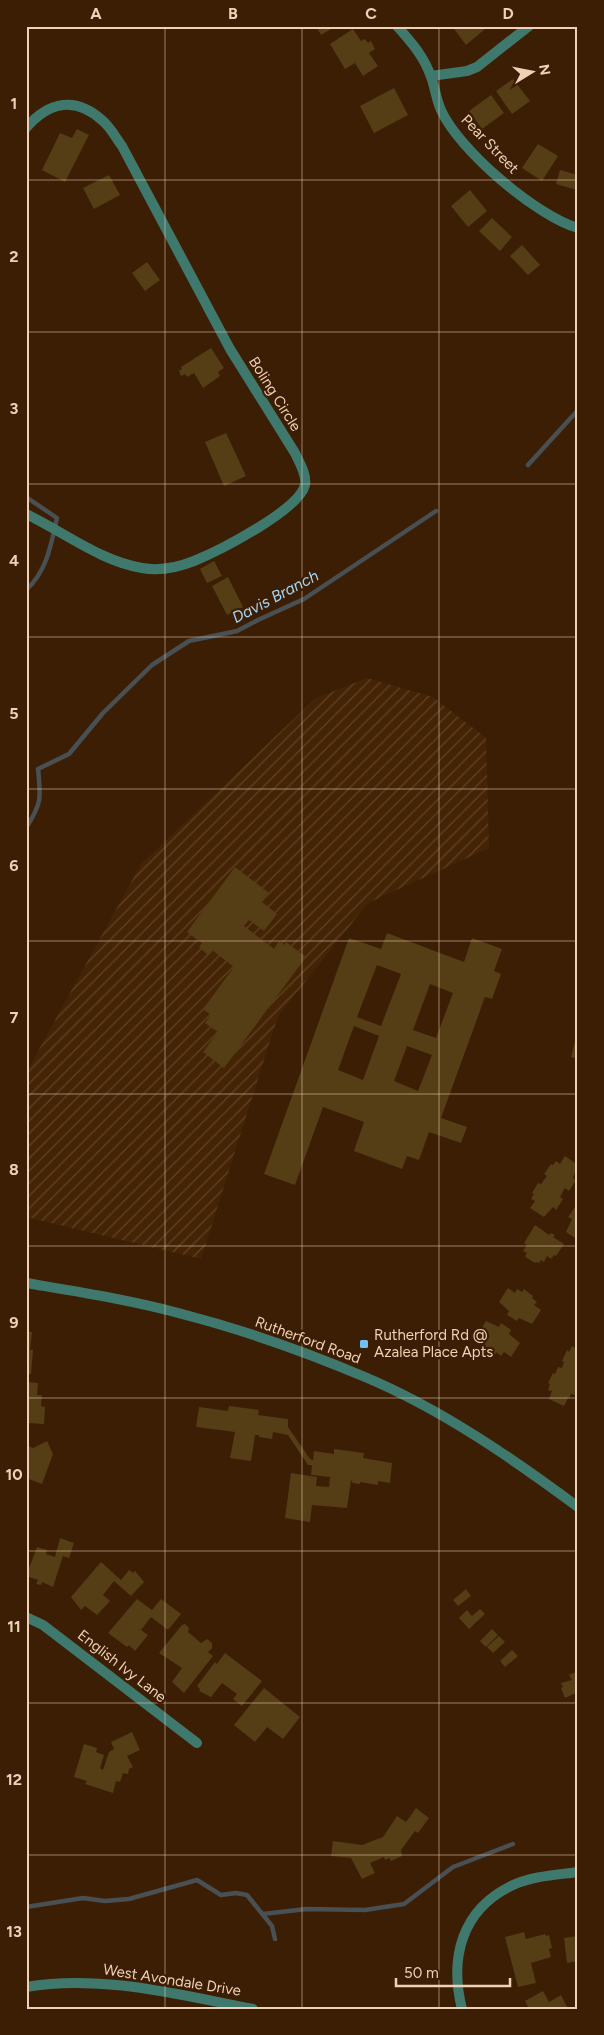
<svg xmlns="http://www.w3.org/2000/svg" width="604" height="2035" font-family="Figtree,sans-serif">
<defs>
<pattern id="industrial-furrows" width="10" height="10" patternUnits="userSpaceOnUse" patternTransform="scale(1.25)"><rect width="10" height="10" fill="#442405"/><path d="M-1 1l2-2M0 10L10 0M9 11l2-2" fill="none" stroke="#5f4327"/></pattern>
</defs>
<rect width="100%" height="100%" fill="#3b1e04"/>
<path fill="url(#industrial-furrows)" d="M367 678 433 697 486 738 489 848 368 903 278 1016 201 1259 26 1217V1073L141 864 316 698Z"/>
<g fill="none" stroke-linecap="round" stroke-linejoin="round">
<path stroke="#485054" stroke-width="4.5" d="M528 465 578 410
M26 497 57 518C51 545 47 571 26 590
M26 828C42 803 41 798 38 769L69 754 103 713 152 665 189 641 237 631 258 620 304 599 436 511
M26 1907 83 1898 105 1901 129 1899 197 1880 221 1895 236 1893 247 1895 272 1926 275 1939
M263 1914 306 1909 365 1910 404 1904 453 1867 513 1844"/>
</g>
<path fill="#553e15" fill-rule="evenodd" d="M316 26H336L321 35Z
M452 26H483L485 29 466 45Z
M353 29 361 41 365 39 368 43 371 41 375 49 369 53 378 66 363 76 355 63 345 69 330 44Z
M513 79 530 101 512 114 496 91Z
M394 88 408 115 374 133 360 106Z
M491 95 504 113 482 129 469 111Z
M77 129 89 135 65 182 42 170 60 133 72 138Z
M538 144 558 156 542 181 522 168Z
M560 170 578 175 577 190 556 184Z
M109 175 120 195 94 209 83 188Z
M470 190 487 211 468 227 451 206Z
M492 218 512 237 500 251 479 231Z
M522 245 540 265 528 275 510 256Z
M147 262 160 280 145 291 132 273Z
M211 348 224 368 218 372 220 376 203 388 194 373 187 377 185 374 181 376 179 371 182 369 181 367Z
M226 433 246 476 224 486 205 442Z
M214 561 222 576 207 583 200 569Z
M228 577 243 607 227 615 212 586Z
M235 867 269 893 262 902 277 914 264 931 249 920 244 926 274 949 279 941 284 945 286 942 306 957 224 1068 203 1052 218 1032 205 1023 211 1015 203 1009 234 967 212 950 208 955 199 947 202 943 187 932Z
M387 933 464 962 472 938 502 949 494 971 501 974 492 999 485 997 441 1118 467 1127 461 1143 429 1132 419 1160 407 1156 402 1169 354 1151 364 1122 323 1107 295 1185 264 1174 349 938 381 949ZM377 965 401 974 381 1026 357 1017ZM430 984 453 993 436 1038 413 1030ZM354 1026 379 1036 363 1080 338 1070ZM407 1046 432 1055 418 1091 394 1081Z
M575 1041 578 1042V1059L571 1057Z
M565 1156 578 1165 573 1178 576 1180 569 1191 565 1188 560 1197 563 1199 556 1210 553 1207 544 1217 530 1208 535 1201 531 1199 534 1194 532 1193 538 1183 541 1184 547 1176 544 1174 551 1164 553 1165 556 1161 560 1164Z
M575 1207 578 1208V1240L566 1232 572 1219 568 1217Z
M535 1225 549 1235 551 1233 555 1235 553 1237 564 1244 556 1256 554 1255 551 1259 547 1256 544 1262 541 1260 539 1263 536 1262 535 1263 527 1258 525 1256 527 1253 523 1251 527 1245 524 1243Z
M508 1288 515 1293 517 1289 522 1292 524 1289 533 1296 532 1298 537 1302 534 1305 541 1310 532 1324 519 1318 517 1321 507 1315 509 1311 499 1302Z
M486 1321 499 1327 501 1323 511 1330 509 1334 520 1343 511 1357 504 1352 501 1356 496 1352 495 1355 485 1348 486 1346 482 1343 484 1339 477 1335Z
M26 1331 32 1332 30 1350H33L31 1374H26Z
M578 1343V1389L575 1395 571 1394 569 1398H568L564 1406 549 1399 552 1391 548 1390 550 1384 548 1383 553 1373 555 1374 558 1367 562 1368 564 1362 562 1361 567 1350 569 1352 572 1346 575 1348Z
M26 1382 38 1383 37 1395H42L41 1406 45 1407 44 1424 26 1423Z
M229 1406 259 1410 258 1415 288 1419V1427L310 1459 313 1460 314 1451 334 1454V1449L364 1453 363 1458 392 1463 390 1483 378 1481V1485L360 1482V1484L353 1483 351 1480 347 1508 312 1505 310 1522 285 1518 291 1473 317 1477 316 1486 329 1487 330 1477 311 1475 312 1465H308L288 1435 273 1432 272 1439 259 1437V1435H255L251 1461 230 1458 235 1432 196 1427 199 1407 228 1411Z
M47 1441 53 1454 42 1484 26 1478V1445L33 1448Z
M60 1538 74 1543 69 1558 63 1556 53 1587 42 1582 41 1585 36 1584 38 1580 26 1576 37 1547 47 1550 46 1554 55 1557Z
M101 1562 121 1580 129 1570 133 1573 135 1571 144 1582 131 1596 114 1581 103 1595 110 1601 97 1615 85 1606 81 1610 71 1597Z
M466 1589 471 1596 458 1606 453 1600Z
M137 1599 152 1610 161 1599 181 1614 168 1630 151 1617 141 1630 148 1635 135 1651 129 1645 127 1647 108 1633Z
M480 1609 485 1614 469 1629 459 1618 467 1610 472 1616Z
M185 1624 189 1628 188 1632 201 1643 207 1639 212 1643V1648L208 1652 213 1656 184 1693 172 1682 182 1668 159 1653 182 1625Z
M492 1629 498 1635 486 1647 480 1641Z
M499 1636 505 1642 493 1653 487 1647Z
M512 1650 518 1656 505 1667 500 1661Z
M225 1653 262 1681 242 1706 233 1699 237 1694 222 1683 211 1697 199 1691 200 1689 197 1686 215 1662 217 1664Z
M578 1671V1692L565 1698 561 1688 563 1687 561 1683 572 1680 569 1675Z
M264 1688 300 1717 283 1739 267 1727 255 1742 234 1725Z
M132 1732 140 1750 127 1756 133 1767 129 1769 128 1774 123 1773 120 1782 116 1781 113 1793 85 1784 87 1781 74 1777 84 1744 97 1748 96 1752 104 1755 100 1768 103 1770 109 1752 114 1749 111 1742Z
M416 1808 429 1818 418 1833 415 1831 401 1850 402 1856 391 1861 389 1858 385 1860 384 1857 370 1863 375 1873 362 1879 351 1858 331 1856 333 1841 362 1845 383 1837 397 1816 406 1822Z
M524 1932 526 1939 545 1934 546 1936 549 1935 552 1948 549 1949 551 1957 531 1963 536 1983 518 1987 505 1937Z
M578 1936V1961L567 1963 564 1938Z
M543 1991 549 2002 561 1995 568 2009H529L525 2001Z"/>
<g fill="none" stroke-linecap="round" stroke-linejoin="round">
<path stroke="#3f796d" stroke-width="10" d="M397 26C411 42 424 56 431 77 435 87 436 99 441 110 458 149 536 216 578 228
M431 76 467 71 477 67 529 26
M26 128C49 101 76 96 103 121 111 128 116 138 122 146L230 349 295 453C299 462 307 474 305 485 299 510 219 551 194 561 179 567 159 571 142 568 100 561 64 532 26 514
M26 1617 43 1625 197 1743
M26 1987C102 1974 179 1995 253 2009
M462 2009C449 1957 462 1909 513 1885 533 1876 556 1875 578 1872"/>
<path stroke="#3f796d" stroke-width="10" d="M26 1283C79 1292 131 1300 182 1314 244 1330 306 1352 365 1377 441 1409 512 1458 578 1507"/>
</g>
<path fill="none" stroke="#f0d0b7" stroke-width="1" stroke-opacity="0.55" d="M165 26V2009M302 26V2009M439 26V2009M26 180H578M26 332H578M26 484H578M26 637H578M26 789H578M26 941H578M26 1094H578M26 1246H578M26 1398H578M26 1551H578M26 1703H578M26 1855H578"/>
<rect fill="#72c1f5" stroke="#3b1e04" stroke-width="2" x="359" y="1339" width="10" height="10" rx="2.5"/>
<g text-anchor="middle" stroke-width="4.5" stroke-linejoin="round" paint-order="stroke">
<g font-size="15" fill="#f0d0b7" stroke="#3b1e04">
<text transform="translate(490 144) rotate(46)" y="5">Pear Street</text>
<text transform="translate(275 394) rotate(58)" y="5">Boling Circle</text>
<text transform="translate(308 1340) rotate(20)" y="5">Rutherford Road</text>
<text transform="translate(122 1666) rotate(38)" y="5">English Ivy Lane</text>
<text transform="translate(172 1980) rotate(9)" y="5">West Avondale Drive</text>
</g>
<g font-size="15" fill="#f0d0b7" stroke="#3b1e04" text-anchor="start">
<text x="374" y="1340">Rutherford Rd @<tspan x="374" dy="17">Azalea Place Apts</tspan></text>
</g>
<g font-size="16" font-style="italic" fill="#a6d5f6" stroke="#3b1e04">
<text transform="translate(275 596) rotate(-28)" y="6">Davis Branch</text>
</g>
</g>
<rect width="604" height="2035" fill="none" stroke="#3b1e04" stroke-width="55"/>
<g transform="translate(532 72) rotate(80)" stroke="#3b1e04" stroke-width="4" paint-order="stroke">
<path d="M0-4L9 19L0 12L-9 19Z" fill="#f0d0b7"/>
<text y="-8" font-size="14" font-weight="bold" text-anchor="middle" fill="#f0d0b7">N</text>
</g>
<path d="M396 1978v8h114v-8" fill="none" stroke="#f0d0b7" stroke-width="2.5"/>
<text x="404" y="1978" font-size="15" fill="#f0d0b7" stroke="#3b1e04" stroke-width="4" paint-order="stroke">50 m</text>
<rect x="28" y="28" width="548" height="1980" fill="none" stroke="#f0d0b7" stroke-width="2"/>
<g font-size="16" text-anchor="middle" font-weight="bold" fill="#f0d0b7">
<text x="96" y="19">A</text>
<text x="233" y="19">B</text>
<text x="371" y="19">C</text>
<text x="508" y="19">D</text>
<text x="14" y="109">1</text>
<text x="14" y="262">2</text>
<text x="14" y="414">3</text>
<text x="14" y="566">4</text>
<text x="14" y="719">5</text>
<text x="14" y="871">6</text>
<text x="14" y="1023">7</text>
<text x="14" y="1175">8</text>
<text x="14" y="1328">9</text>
<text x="14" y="1480">10</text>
<text x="14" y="1632">11</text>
<text x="14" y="1785">12</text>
<text x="14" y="1937">13</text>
</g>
</svg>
